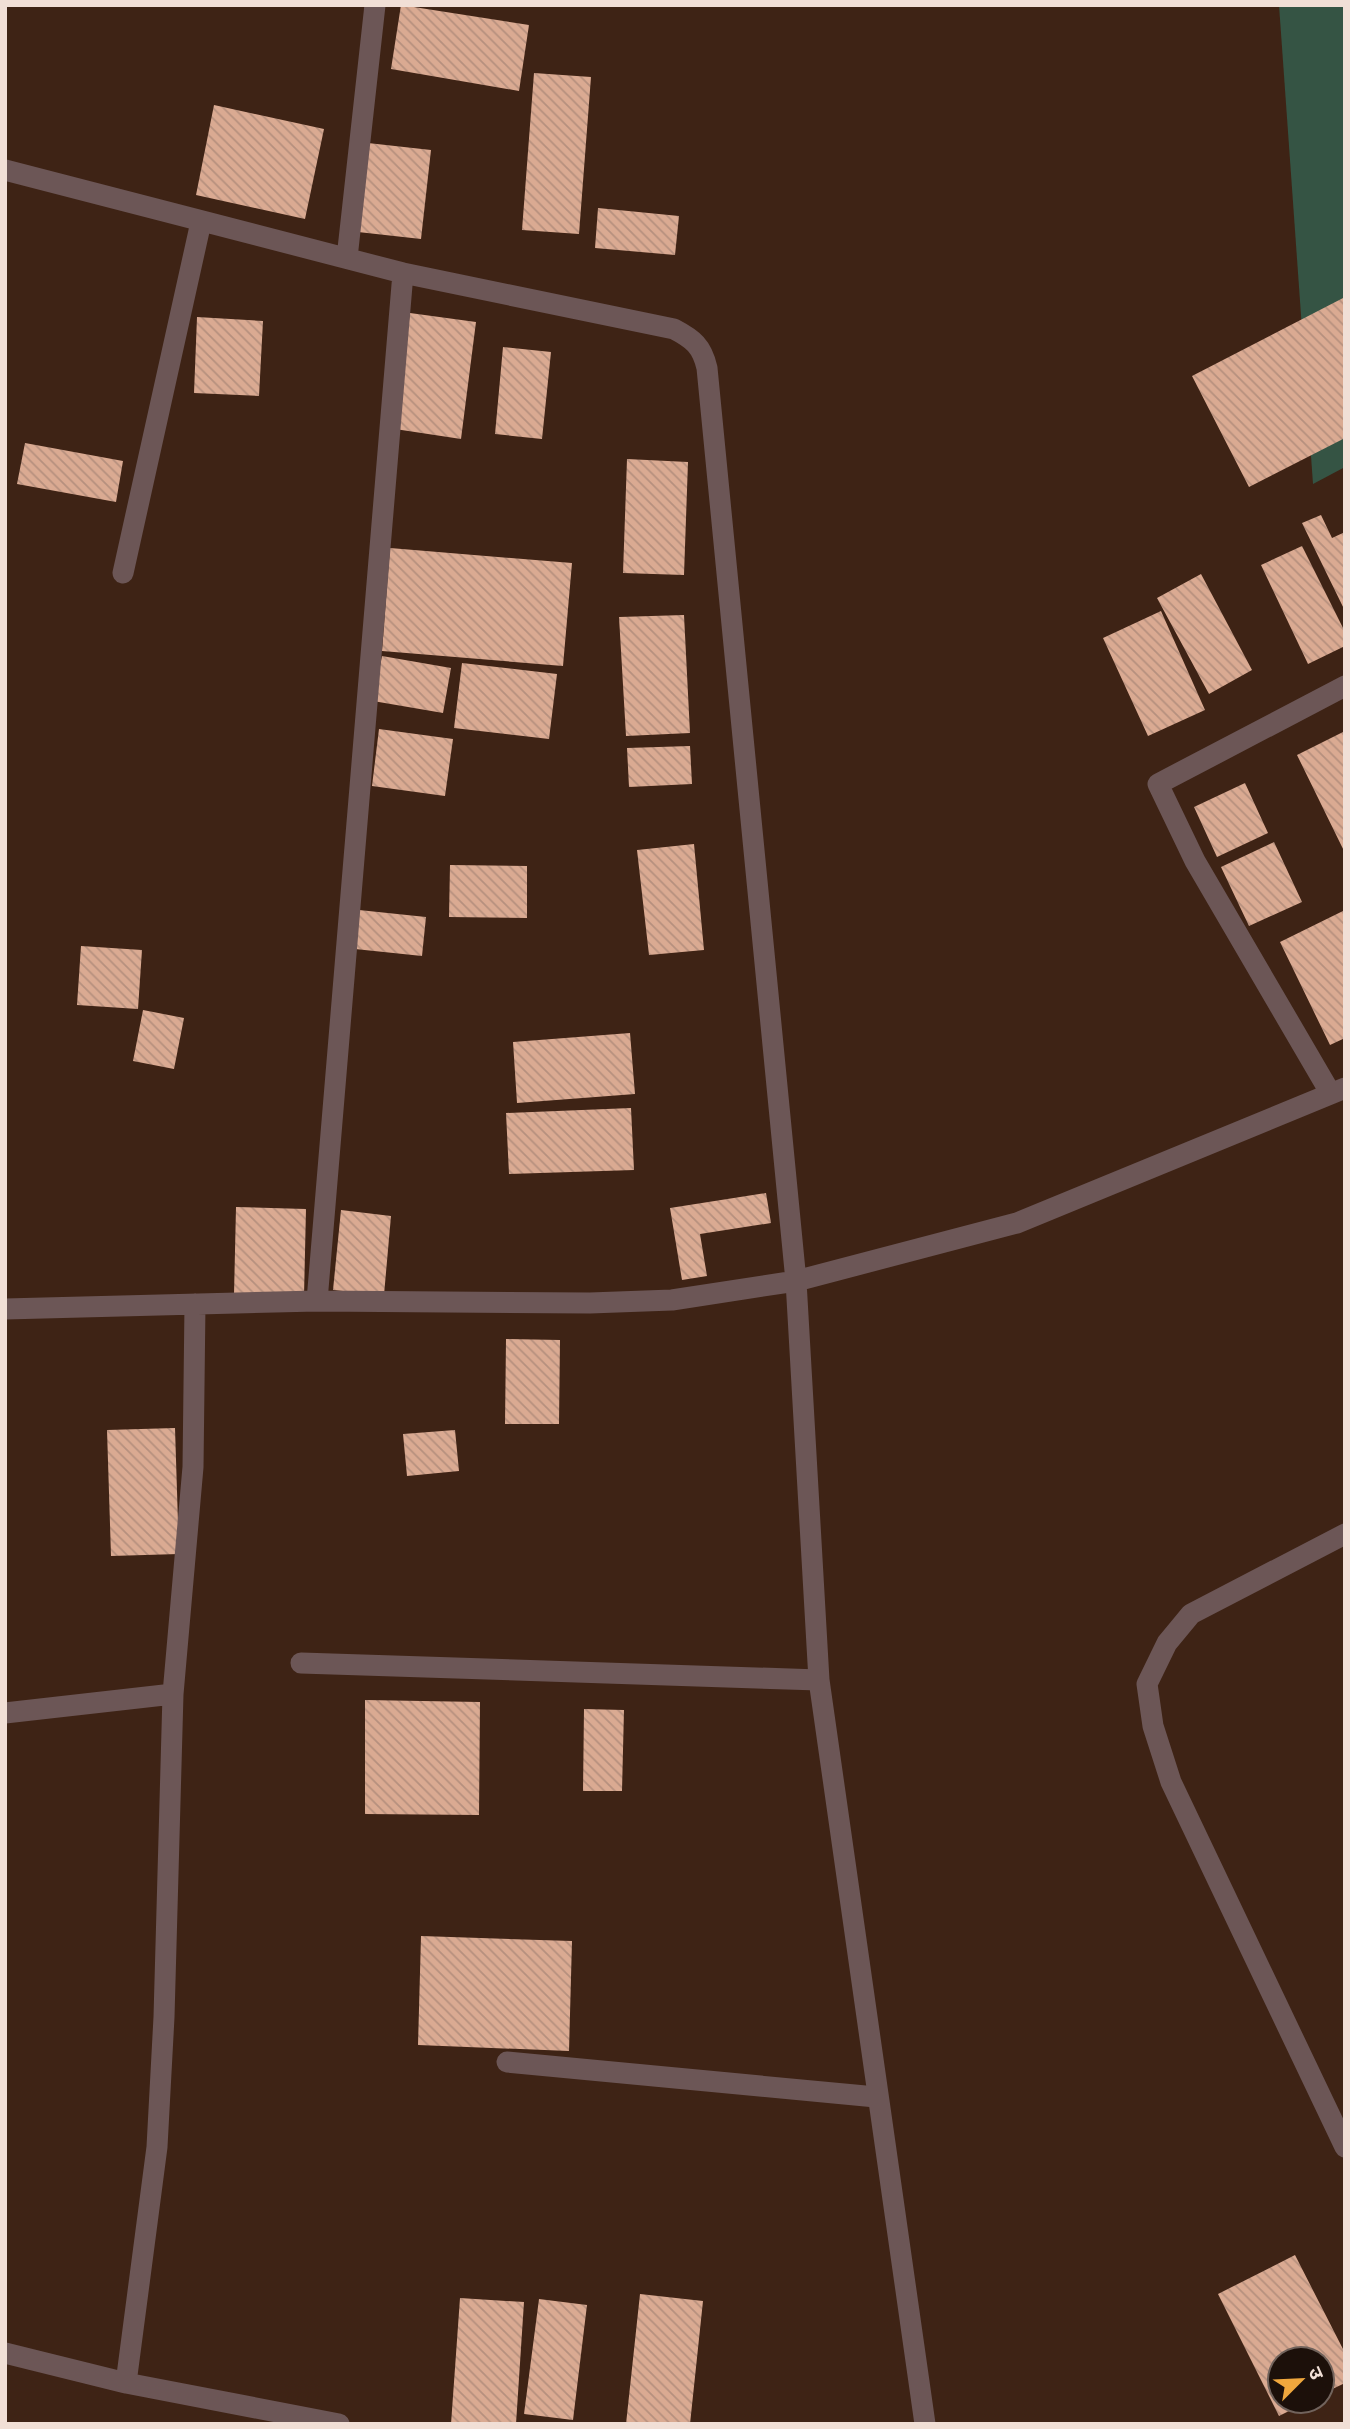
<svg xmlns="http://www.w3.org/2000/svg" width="1350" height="2429" font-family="'Titillium Web','Noto Sans Devanagari',sans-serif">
<defs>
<pattern id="building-back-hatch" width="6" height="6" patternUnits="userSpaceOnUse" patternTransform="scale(1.75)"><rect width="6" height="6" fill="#daaa92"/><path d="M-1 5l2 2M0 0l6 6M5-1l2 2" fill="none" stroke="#b6907e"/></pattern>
</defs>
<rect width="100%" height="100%" fill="#3e2315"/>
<path fill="#355444" d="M1279 5H1345V467L1313 484Z"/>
<path fill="url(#building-back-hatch)" d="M401 5 529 25 519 91 391 69Z
M534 73 591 77 579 234 522 230Z
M214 105 324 129 305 219 196 195Z
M368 143 431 150 421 239 358 232Z
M598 208 679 216 675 255 595 248Z
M1345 297V438L1249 487 1192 376Z
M410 313 476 322 461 439 395 429Z
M197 317 263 321 259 396 194 393Z
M503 347 551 352 542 439 495 434Z
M25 443 123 461 116 502 17 484Z
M627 459 688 462 684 575 623 573Z
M1321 515 1332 538 1345 532V611L1302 523Z
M1302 546 1345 632V646L1308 664 1261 565Z
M390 548 572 563 563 666 382 651Z
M1201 574 1252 670 1209 694 1157 598Z
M1161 611 1205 710 1148 736 1103 638Z
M684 615 690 733 626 736 619 617Z
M382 656 451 668 443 713 373 701Z
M462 663 557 674 549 739 454 728Z
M379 729 453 739 445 796 372 786Z
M1345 731V853L1297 755Z
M690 746 692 784 629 787 627 748Z
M1245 783 1268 833 1217 857 1194 807Z
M1274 842 1302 902 1249 926 1221 867Z
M694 844 704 950 649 955 637 850Z
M450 865 527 866V918L449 917Z
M359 910 426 917 422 956 355 949Z
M1345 910V1038L1330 1045 1280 942Z
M81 946 142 950 138 1009 77 1005Z
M143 1010 184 1018 174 1069 133 1061Z
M630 1033 635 1094 517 1103 513 1042Z
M631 1108 634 1170 509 1174 506 1113Z
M766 1193 771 1223 700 1234 707 1276 682 1280 670 1208Z
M236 1207 306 1209 304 1296 234 1295Z
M341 1210 391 1216 384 1295 333 1290Z
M506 1339 560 1340 559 1424H505Z
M175 1428 179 1554 111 1556 107 1430Z
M455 1430 459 1471 407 1476 403 1434Z
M365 1700 480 1702 479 1815 365 1814Z
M584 1709 624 1710 622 1791H583Z
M421 1936 572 1941 569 2051 418 2045Z
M1295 2255 1345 2353V2383L1322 2394V2359H1280V2401H1309L1279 2416 1218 2294Z
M640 2294 703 2301 690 2424H626Z
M460 2298 524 2302 516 2424H451Z
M539 2299 587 2305 573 2420 524 2414Z"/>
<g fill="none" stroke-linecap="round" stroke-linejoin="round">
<path stroke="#6c5656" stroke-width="21" d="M5 170 403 273 674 329C693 339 702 346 707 368L796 1281 819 1680 925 2424
M347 258 375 5
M123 573 201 222
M1331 1094 1195 861 1158 784 1345 686
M317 1301 403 273
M5 1309 317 1301 590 1303 672 1300 796 1281 1017 1223 1345 1088
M1345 1534 1191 1614 1167 1643 1147 1684 1153 1726 1171 1782 1345 2147
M301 1663 819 1680
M5 1713 173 1694
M507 2062 876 2097
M5 2353 126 2383 339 2424
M126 2383 157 2147 164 2017 173 1694 193 1467 195 1304"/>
</g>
<rect width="1350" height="2429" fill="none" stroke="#f1dfd6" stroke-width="14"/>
<g transform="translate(1301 2380) rotate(66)"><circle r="33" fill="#1c100a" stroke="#71635c" stroke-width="2"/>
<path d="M0-5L12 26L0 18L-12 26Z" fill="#efa73d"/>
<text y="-10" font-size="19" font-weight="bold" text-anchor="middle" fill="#f1dfd6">उ</text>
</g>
</svg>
